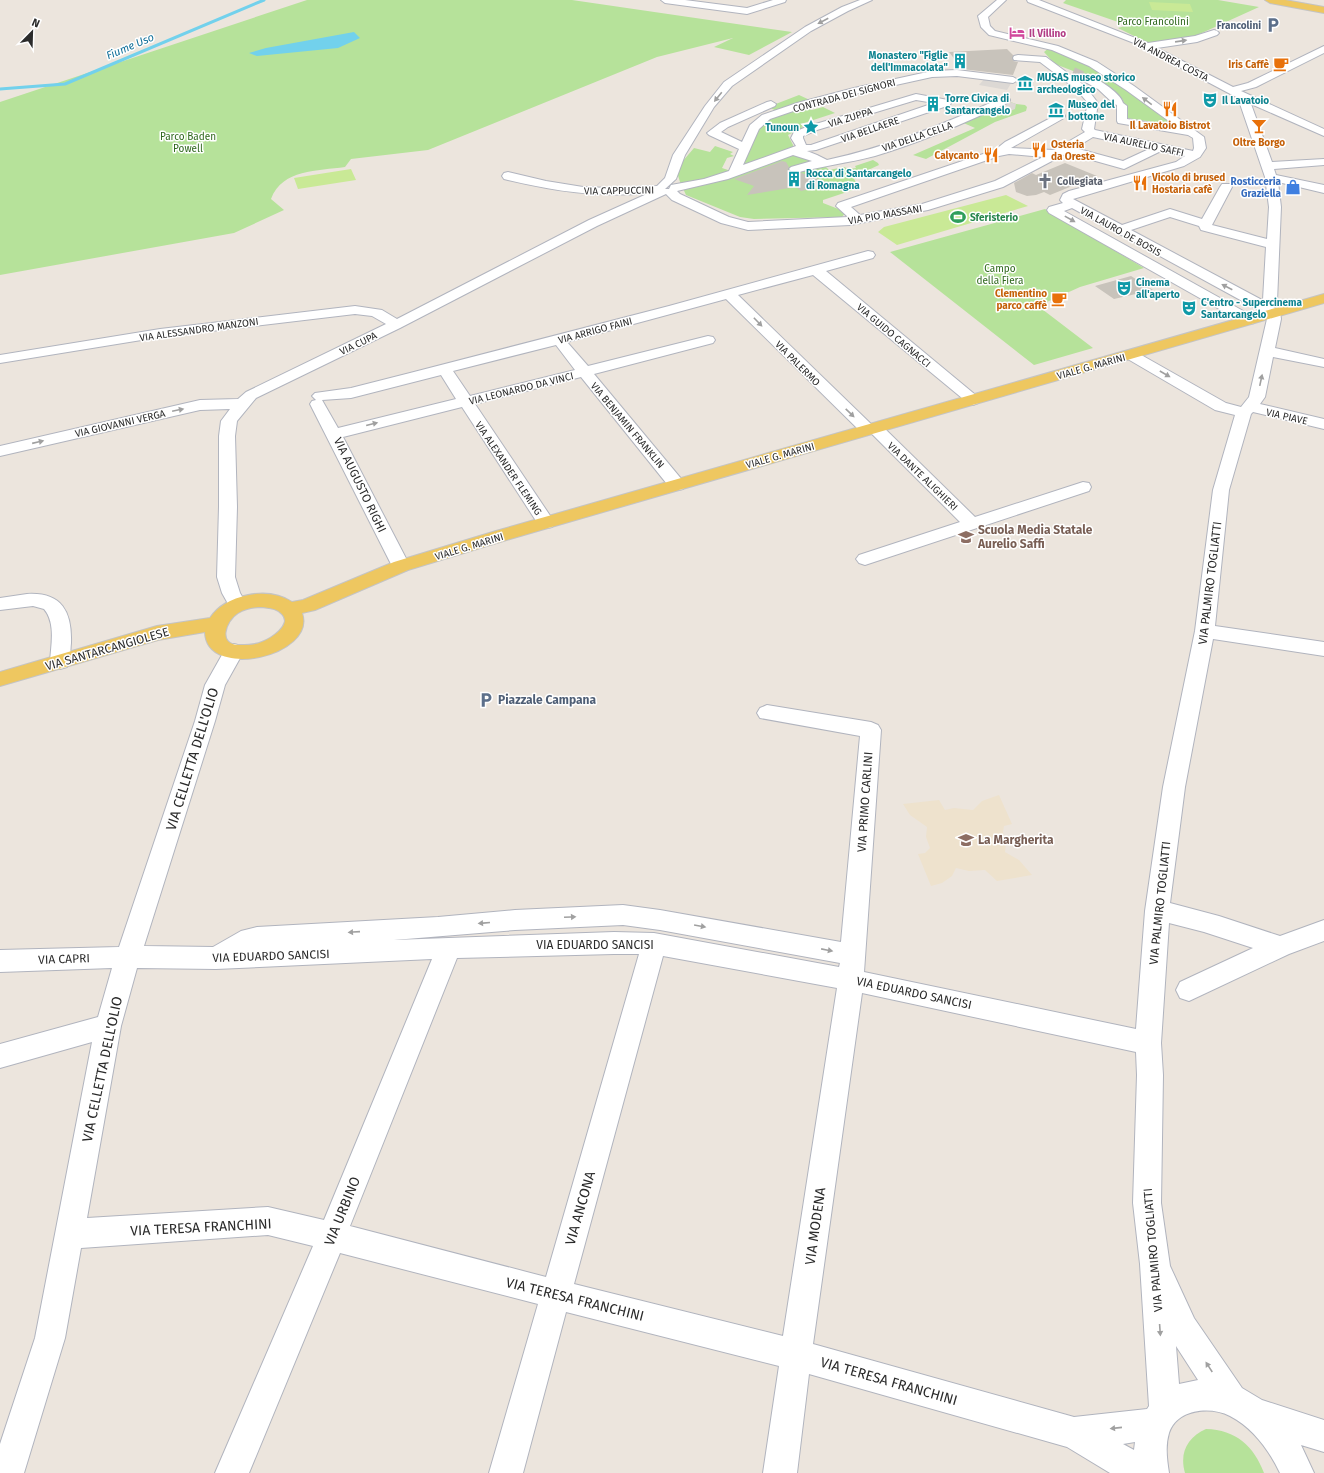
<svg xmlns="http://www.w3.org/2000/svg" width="1324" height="1473" font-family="'Fira Sans',sans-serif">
<rect width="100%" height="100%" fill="#ece5dd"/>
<path fill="#eee2cd" d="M999 795 1012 824 1004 826 1003 832 1006 844 1005 852 1019 860 1032 875 997 881 985 870 969 871 956 868 952 876 942 883 931 886 918 854 925 853 930 848 926 837 927 827 910 815 903 804 939 800 945 810 954 808 973 810 982 801Z"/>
<path fill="#b6e29a" d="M307 0H572L792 32 749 55 714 47 733 38 657 57 428 150 351 159 345 167C318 171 282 169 271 199L284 210 234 233 0 275V102Z
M1066 0H1218L1259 7 1193 37 1150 44 1118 28 1125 26 1121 23 1063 3Z
M1050 47 1092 67 1121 84 1173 125 1126 118 1123 100 1099 81 1055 64 1044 52Z
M799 95 812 101 777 111 768 107Z
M1005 100 1016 104 1025 105 1027 107 1026 111 995 122 926 159 913 155 975 128 959 121Z
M802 105 812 110 823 107 835 113 801 124 804 126 801 127 806 129 798 130 788 135 793 145V154L825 166 829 170 844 167 849 169 856 168 855 166 873 160 878 163 879 165 853 177 859 188 823 200V203L846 212 842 217 754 219 740 217 686 195 680 182 676 169 694 148 710 152 715 146 733 152 730 154 734 156 727 158 722 168 734 172 754 127 766 117Z
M1045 209 1144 268 1080 287 1038 306 1093 348 1034 365 890 252Z
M1206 1429C1236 1430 1254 1446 1264 1473H1185C1179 1452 1188 1437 1206 1429Z"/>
<path fill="#c9e996" d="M1149 2 1190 4 1193 12 1152 10Z
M351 169 356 180 298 189 294 178Z
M1006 195 1028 206 897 245 878 232 884 227Z"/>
<path fill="#dcd8d4" d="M987 76 1013 80 1007 90 979 85Z
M1005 100 1016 104 1015 109 1003 114 989 115 978 113Z"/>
<path fill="#72d1ec" d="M354 32 360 38 338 48 257 56 249 53 266 48Z"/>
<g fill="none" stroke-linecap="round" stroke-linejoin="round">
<path stroke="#72d1ec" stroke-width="3" d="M0 89 65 84 264 0"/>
</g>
<path fill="#c8c3bb" d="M1007 49 1013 55V61L1018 62 1013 75 962 69 949 52Z
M782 161 786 162 789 167 788 170 794 174 802 173 826 182 818 183 823 186 801 191 796 187 747 195 754 186 734 179Z
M1065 163 1097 176 1050 195 1044 192 1036 195 1027 196 1016 192 1014 183 1032 173 1036 175Z
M1131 276 1153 290 1114 299 1095 286Z"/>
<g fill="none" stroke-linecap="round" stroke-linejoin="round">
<path stroke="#c5c0b9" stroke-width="10" stroke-dasharray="10 5" stroke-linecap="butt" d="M1073 72 1082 76"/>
<defs>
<path id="minor" d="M661 0H685L747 8 773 0H786L785 2 747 14 665 3Z
M860 0H872L848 11 811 31 732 86 714 107 685 155 676 179 665 189H669L671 185 704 179 729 171 739 149 709 135 707 133 720 123 767 102 771 101 776 104 775 106 728 127 721 132 742 142 750 125 762 115 797 103 854 88 932 71 957 70 1013 77 1018 80 1013 83 957 76 932 77 855 94 805 107 770 119 759 129 743 165 796 146 791 138 794 132 809 126 916 94 948 100 951 103 950 105 816 150 807 151 817 155 827 160C888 147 945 124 1001 98H1009L1010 100 1009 102C966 123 921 142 875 156 848 163 822 166 795 173L791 171 789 169 791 167 812 161 793 155 728 179 677 191 680 194 729 217 748 222 848 217 836 206 838 203 995 150 1005 142 1060 113 1064 114 1065 116 1064 118 1011 148 1054 150 1085 132 1082 129 1088 103 1077 90 1040 62 1014 60 1013 58 1014 56 1018 55 1046 57 1085 86 1098 103 1094 129 1095 130 1193 151 1194 148 1193 138 1188 135 1118 123 1117 121V105L1114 104 1098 89 1078 78 1077 76 1078 74C1090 71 1121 93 1123 103L1127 106V119L1177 127 1126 90 1089 66 1052 50 989 35 981 27 978 16 997 0H1006L988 17 990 26 995 31 1058 46 1097 62 1134 86 1204 137 1206 148 1200 157 1184 166 1073 199 1122 225 1170 209 1202 219 1220 187 1222 184H1230L1232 187 1212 225 1267 239 1269 207 1265 177 1238 98 1134 43 1028 2 1027 0H1039L1148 43 1195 36 1214 30 1217 31 1219 33 1217 35 1197 42 1157 48 1233 87 1248 83 1324 46V53L1256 87 1241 91 1324 129V136L1251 104 1272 162 1324 159V165L1274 169 1276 175 1324 185V193L1278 182 1281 207 1277 302 1272 306 1280 312 1281 319 1275 348 1324 359V367L1273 357 1265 397 1260 404 1324 419V429L1253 412 1251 414 1229 490 1215 626 1324 642V656L1213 639 1185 787 1170 903 1219 916 1280 936 1324 920V941L1289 954 1189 1001 1180 998 1176 990 1180 982 1253 948 1204 932 1169 923 1161 1043 1163 1075 1161 1203 1170 1266 1194 1318 1242 1388 1262 1400 1324 1420V1452L1301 1445 1314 1473H1280C1269 1450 1253 1428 1230 1416 1210 1406 1177 1409 1169 1433 1165 1446 1167 1460 1169 1473H1110L1067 1447 809 1374 797 1473H763L779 1366 566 1312 523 1473H489L538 1304 340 1253 249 1473H215L313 1246 268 1235 81 1248 65 1338 24 1473H0V1444L35 1338 92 1042 0 1068V1044L98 1017 112 968 0 972V950L119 947 195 721 205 685 227 646 234 644 241 646 244 651 225 685 215 721 144 946 213 947 241 931 257 927 438 917 515 910 623 905 660 910 841 942 860 736 760 718 757 713 760 708 767 705 871 722 878 725 881 730 864 972 1136 1029 1145 911 1163 787 1195 631 1213 490 1235 415 1215 410 1126 358 1124 355 1126 352 1131 351 1136 352 1226 403 1241 407 1249 397 1267 319 1266 314 1072 208 1064 211 1254 317 1256 320 1254 323 1249 324 1244 323 1049 213 1047 210 1049 207 1063 203 1060 200 1063 194 1069 191 1176 162 1185 156 1161 151 1124 169 1067 153 1003 187 928 210 850 225 748 230 721 223 672 200 666 194 597 226 400 328 256 398 237 421 235 436 237 507 235 577 240 593 247 605 245 609 238 611 231 609 222 593 217 577 219 507V436L221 421 230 409 200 410 0 456V446L200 400 238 399 246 392 386 324 372 316 355 314 160 337 0 363V355L160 329 355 306 382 310 397 319 589 220 649 193C597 198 555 191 504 179L502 176 504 173 508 172 546 181 583 187 610 188 657 186 665 178 673 155 705 106 724 82 805 27 842 7ZM916 100 934 103 811 145H806L803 138V136L817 130ZM1093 137 1149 149 1123 161 1075 148ZM1009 154 1043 157 995 181 922 204 860 215 851 207 999 156ZM1170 217 1199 226 1201 230 1266 247 1263 300H1262L1131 230ZM623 925 660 930 840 963 839 967 654 933 614 932 394 940 515 930ZM614 954H639L546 1277 350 1226 457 958ZM663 956 837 988 783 1336 574 1284ZM432 959 324 1220 268 1207 87 1218 121 1026 137 968 216 969ZM862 993 1136 1052 1137 1075 1133 1203 1140 1264 1149 1406 1147 1409 1074 1417 813 1344ZM1176 1346 1198 1380 1179 1384ZM1135 1442 1134 1450 1123 1444Z
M868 251 873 252 875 255 873 258 826 271 978 397 981 400 978 403 973 405 968 403 813 275 738 295 871 424 881 425 975 517 1083 482 1089 483 1091 487 1089 491 871 563 865 565 859 563 856 559 859 555 960 522 872 434 862 433 726 299 567 342 588 366 708 336 713 337 715 340 713 343 594 374 683 481 685 485 683 489 677 490 671 489 581 377 475 404 555 523 552 527 546 528 540 527 462 407 343 437 410 566 407 570 401 572 395 570 392 566 310 404 312 401 316 400 312 396 315 393 351 388 410 373 669 306ZM556 345 575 370 470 396 453 371ZM441 375 456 399 338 428 322 400 351 398Z
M27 594C62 592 72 612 71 643 70 651 71 660 67 667L60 669 53 667 50 662C51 645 56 623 44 609L33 606 0 610V598Z"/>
<path id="major" d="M1265 0H1285L1324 7V13L1270 3Z
M1324 294V303L510 539 408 570 315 610 302 613C317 656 206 681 205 632L158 640 0 686V672L157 626 210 618C226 594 268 586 292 602L303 600 394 562 496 531ZM262 607C269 608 277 608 282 614 293 625 270 639 262 642 255 645 248 645 240 645 217 646 225 621 238 613 246 608 254 607 262 607Z"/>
</defs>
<use href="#minor" stroke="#b1b4be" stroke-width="2"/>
<use href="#major" stroke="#c4c4c4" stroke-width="2"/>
<use href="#minor" fill="#fff" fill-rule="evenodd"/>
<use href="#major" fill="#eec760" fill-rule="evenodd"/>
</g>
<defs><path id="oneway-solid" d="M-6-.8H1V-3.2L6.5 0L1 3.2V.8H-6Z"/></defs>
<g fill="#a0a0a0">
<use href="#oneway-solid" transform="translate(823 21) rotate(152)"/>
<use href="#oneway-solid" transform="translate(1181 41) rotate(-8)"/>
<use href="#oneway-solid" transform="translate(718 97) rotate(129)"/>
<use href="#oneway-solid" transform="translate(1147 101) rotate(-143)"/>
<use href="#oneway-solid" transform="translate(1070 219) rotate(29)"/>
<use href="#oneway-solid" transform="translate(1227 287) rotate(-153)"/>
<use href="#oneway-solid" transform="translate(758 322) rotate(46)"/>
<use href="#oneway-solid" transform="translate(1165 374) rotate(30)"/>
<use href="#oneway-solid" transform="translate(1261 380) rotate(-78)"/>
<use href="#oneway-solid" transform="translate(178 410) rotate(-12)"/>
<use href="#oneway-solid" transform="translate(850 413) rotate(44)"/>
<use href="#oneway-solid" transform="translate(372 424) rotate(-14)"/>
<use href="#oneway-solid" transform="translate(38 442) rotate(-13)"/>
<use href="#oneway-solid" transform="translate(570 917) rotate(-3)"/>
<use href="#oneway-solid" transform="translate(484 923) rotate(175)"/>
<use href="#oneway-solid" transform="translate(700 926) rotate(10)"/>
<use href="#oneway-solid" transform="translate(354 932) rotate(176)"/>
<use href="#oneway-solid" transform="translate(827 950) rotate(11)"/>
<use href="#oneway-solid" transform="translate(1160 1330) rotate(86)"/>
<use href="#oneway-solid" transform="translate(1209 1367) rotate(-123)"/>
<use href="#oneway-solid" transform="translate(1116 1428) rotate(174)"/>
</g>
<defs>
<symbol id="parking-bare" viewBox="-9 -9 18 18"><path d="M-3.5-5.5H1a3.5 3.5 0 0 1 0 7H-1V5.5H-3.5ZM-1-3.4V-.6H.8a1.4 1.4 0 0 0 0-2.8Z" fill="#5c6f8a" stroke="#fff" stroke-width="2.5" paint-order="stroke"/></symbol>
<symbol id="hotel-bare" viewBox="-9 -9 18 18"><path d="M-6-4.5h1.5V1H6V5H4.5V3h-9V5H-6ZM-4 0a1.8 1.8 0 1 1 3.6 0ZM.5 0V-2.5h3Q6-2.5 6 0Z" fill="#d1479c" stroke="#fff" stroke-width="2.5" paint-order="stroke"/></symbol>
<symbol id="building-bare" viewBox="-9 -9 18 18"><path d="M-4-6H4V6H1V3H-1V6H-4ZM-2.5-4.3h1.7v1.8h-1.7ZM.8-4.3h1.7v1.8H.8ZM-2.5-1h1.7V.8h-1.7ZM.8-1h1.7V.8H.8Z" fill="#0f9aa8" stroke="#fff" stroke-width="2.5" paint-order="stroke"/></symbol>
<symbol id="cafe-bare" viewBox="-9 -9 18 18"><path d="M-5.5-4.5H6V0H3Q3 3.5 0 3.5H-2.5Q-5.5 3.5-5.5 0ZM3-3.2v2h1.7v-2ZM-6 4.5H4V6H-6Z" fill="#e8710a" stroke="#fff" stroke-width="2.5" paint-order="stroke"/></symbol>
<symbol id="museum-bare" viewBox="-9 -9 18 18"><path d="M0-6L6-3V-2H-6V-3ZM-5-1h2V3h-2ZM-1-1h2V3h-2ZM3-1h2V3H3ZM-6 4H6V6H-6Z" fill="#0f9aa8" stroke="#fff" stroke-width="2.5" paint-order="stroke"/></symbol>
<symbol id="theatre-bare" viewBox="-9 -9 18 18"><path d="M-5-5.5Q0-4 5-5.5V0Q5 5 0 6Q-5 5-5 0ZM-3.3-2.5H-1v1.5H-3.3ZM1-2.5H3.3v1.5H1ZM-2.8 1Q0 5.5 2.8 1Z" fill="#0f9aa8" stroke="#fff" stroke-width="2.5" paint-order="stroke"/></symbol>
<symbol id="restaurant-bare" viewBox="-9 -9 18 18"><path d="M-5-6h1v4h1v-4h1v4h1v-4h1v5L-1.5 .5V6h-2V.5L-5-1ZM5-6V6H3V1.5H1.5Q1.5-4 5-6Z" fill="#e8710a" stroke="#fff" stroke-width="2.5" paint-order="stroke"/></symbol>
<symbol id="bar-bare" viewBox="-9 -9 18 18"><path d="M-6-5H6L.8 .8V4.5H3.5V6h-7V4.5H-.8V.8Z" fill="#e8710a" stroke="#fff" stroke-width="2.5" paint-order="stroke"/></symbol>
<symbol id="sight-bare" viewBox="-9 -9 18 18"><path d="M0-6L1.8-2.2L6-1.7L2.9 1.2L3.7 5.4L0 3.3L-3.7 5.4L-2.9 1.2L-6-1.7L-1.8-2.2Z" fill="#0f9aa8" stroke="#fff" stroke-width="2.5" paint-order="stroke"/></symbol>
<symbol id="church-bare" viewBox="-9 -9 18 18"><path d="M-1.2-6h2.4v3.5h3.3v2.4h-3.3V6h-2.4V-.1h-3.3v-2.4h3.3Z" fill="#6b7280" stroke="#fff" stroke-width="2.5" paint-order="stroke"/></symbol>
<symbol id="shop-bare" viewBox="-9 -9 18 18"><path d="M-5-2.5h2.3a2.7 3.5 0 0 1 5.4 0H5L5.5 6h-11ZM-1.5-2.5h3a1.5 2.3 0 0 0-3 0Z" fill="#3f7fe0" stroke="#fff" stroke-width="2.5" paint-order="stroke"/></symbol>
<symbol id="stadium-bare" viewBox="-9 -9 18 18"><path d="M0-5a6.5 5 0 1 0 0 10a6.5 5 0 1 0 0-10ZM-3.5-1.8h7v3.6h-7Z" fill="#2e9e5b" stroke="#fff" stroke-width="2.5" paint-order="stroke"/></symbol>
<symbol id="school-bare" viewBox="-9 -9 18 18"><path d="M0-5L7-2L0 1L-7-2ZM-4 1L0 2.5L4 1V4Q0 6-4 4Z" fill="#8d6e63" stroke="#fff" stroke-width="2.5" paint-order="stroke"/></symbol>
</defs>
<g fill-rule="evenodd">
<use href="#parking-bare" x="1262" y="14" width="22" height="22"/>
<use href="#hotel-bare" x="1006" y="22" width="22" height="22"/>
<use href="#building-bare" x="949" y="50" width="22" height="22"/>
<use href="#cafe-bare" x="1270" y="53" width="22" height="22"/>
<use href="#museum-bare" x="1014" y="72" width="22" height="22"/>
<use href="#theatre-bare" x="1199" y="89" width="22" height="22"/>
<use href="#building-bare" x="922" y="93" width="22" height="22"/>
<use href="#restaurant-bare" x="1159" y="98" width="22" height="22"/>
<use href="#museum-bare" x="1045" y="99" width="22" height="22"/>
<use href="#bar-bare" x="1248" y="115" width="22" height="22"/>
<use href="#sight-bare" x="800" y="116" width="22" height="22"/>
<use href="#restaurant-bare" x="1028" y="139" width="22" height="22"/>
<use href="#restaurant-bare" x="980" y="144" width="22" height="22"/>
<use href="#building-bare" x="783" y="168" width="22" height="22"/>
<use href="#church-bare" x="1034" y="170" width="22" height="22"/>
<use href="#restaurant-bare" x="1129" y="172" width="22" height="22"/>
<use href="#shop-bare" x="1282" y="176" width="22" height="22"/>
<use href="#stadium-bare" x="947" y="206" width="22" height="22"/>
<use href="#theatre-bare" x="1113" y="277" width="22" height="22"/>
<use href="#cafe-bare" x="1048" y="288" width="22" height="22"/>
<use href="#theatre-bare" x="1178" y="297" width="22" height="22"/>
<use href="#school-bare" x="955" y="526" width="22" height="22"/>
<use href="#parking-bare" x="475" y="689" width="22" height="22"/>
<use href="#school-bare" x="955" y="829" width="22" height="22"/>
</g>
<g text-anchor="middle" stroke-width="3" stroke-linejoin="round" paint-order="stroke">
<g font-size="10" fill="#2e671c" stroke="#fff">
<text x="1153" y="25">Parco Francolini</text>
<text x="188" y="140">Parco Baden<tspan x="188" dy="12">Powell</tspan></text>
<text x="1000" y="272">Campo<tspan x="1000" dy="12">della Fiera</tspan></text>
</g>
<g font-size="10" font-weight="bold" fill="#4e5e75" stroke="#fff" text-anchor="end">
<text x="1261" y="29">Francolini</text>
</g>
<g font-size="10" font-weight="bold" fill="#b23c85" stroke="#fff" text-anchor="start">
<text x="1029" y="37">Il Villino</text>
</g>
<g font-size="10" font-weight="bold" fill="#0d838f" stroke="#fff" text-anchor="start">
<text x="948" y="59" text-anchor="end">Monastero "Figlie<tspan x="948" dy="12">dell'Immacolata"</tspan></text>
<text x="1037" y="81">MUSAS museo storico<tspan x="1037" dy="12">archeologico</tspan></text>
<text x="945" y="102">Torre Civica di<tspan x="945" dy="12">Santarcangelo</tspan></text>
<text x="1222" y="104">Il Lavatoio</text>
<text x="1068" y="108">Museo del<tspan x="1068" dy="12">bottone</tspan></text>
<text x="799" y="131" text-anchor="end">Tunoun</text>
<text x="806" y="177">Rocca di Santarcangelo<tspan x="806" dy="12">di Romagna</tspan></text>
<text x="1136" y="286">Cinema<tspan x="1136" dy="12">all'aperto</tspan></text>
<text x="1201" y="306">C'entro - Supercinema<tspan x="1201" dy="12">Santarcangelo</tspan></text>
</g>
<g font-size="10" fill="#2b2b2b" stroke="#fff">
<text transform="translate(1171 59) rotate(27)" y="4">VIA ANDREA COSTA</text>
<text transform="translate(844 95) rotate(-15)" y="4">CONTRADA DEI SIGNORI</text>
<text transform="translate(850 117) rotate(-17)" y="4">VIA ZUPPA</text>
<text transform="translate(870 129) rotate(-19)" y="4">VIA BELLAERE</text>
<text transform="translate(917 136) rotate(-19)" y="4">VIA DELLA CELLA</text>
<text transform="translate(1144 144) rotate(12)" y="4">VIA AURELIO SAFFI</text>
<text transform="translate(619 190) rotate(-1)" y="4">VIA CAPPUCCINI</text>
<text transform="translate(885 214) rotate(-10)" y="4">VIA PIO MASSANI</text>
<text transform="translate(1121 231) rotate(29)" y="4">VIA LAURO DE BOSIS</text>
<text transform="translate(199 329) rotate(-8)" y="4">VIA ALESSANDRO MANZONI</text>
<text transform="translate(595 330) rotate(-15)" y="4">VIA ARRIGO FAINI</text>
<text transform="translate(894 335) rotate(40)" y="4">VIA GUIDO CAGNACCI</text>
<text transform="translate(358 343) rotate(-26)" y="4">VIA CUPA</text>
<text transform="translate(798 363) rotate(45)" y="4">VIA PALERMO</text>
<text transform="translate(1091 366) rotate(-16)" y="4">VIALE G. MARINI</text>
<text transform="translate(521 388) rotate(-14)" y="4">VIA LEONARDO DA VINCI</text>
<text transform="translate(1287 416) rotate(13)" y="4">VIA PIAVE</text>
<text transform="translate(120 423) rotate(-13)" y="4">VIA GIOVANNI VERGA</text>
<text transform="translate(628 425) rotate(50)" y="4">VIA BENJAMIN FRANKLIN</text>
<text transform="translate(780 455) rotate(-16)" y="4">VIALE G. MARINI</text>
<text transform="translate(509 468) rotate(56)" y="4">VIA ALEXANDER FLEMING</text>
<text transform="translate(923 476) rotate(44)" y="4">VIA DANTE ALIGHIERI</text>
<text transform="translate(469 546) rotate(-17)" y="4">VIALE G. MARINI</text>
</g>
<g font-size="10" font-weight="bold" fill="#c56008" stroke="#fff" text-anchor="end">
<text x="1269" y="68">Iris Caffè</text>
<text x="1170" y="129" text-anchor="middle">Il Lavatoio Bistrot</text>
<text x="1259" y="146" text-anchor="middle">Oltre Borgo</text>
<text x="1051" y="148" text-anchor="start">Osteria<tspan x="1051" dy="12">da Oreste</tspan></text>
<text x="979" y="159">Calycanto</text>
<text x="1152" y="181" text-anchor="start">Vicolo di brused<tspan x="1152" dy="12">Hostaria cafè</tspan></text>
<text x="1047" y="297">Clementino<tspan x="1047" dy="12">parco caffè</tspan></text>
</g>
<g font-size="10" font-weight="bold" fill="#5b616d" stroke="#fff" text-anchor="start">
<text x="1057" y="185">Collegiata</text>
</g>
<g font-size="10" font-weight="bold" fill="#366cbe" stroke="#fff" text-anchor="end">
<text x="1281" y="185">Rosticceria<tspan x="1281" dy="12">Graziella</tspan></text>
</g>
<g font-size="10" font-weight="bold" fill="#27864d" stroke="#fff" text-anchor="start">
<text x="970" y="221">Sferisterio</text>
</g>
<g font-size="11" font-style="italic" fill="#106f99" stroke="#fff">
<text transform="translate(130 46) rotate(-23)" y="4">Fiume Uso</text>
</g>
<g font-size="12" fill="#2b2b2b" stroke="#fff">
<text transform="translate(360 485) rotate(64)" y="4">VIA AUGUSTO RIGHI</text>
<text transform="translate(1210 583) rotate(-83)" y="4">VIA PALMIRO TOGLIATTI</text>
<text transform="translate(107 649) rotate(-16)" y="4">VIA SANTARCANGIOLESE</text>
<text transform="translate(865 802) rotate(-86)" y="4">VIA PRIMO CARLINI</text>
<text transform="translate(1160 903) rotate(-84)" y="4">VIA PALMIRO TOGLIATTI</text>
<text x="595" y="949">VIA EDUARDO SANCISI</text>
<text transform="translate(271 956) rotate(-2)" y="4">VIA EDUARDO SANCISI</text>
<text transform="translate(64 959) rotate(-2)" y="4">VIA CAPRI</text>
<text transform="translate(914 993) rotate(12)" y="4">VIA EDUARDO SANCISI</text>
<text transform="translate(1153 1250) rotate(-95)" y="4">VIA PALMIRO TOGLIATTI</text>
</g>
<g font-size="12" font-weight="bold" fill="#785e54" stroke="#fff" text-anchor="start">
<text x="978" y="534">Scuola Media Statale<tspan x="978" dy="14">Aurelio Saffi</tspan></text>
<text x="978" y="844">La Margherita</text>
</g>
<g font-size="12" font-weight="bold" fill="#4e5e75" stroke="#fff" text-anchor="start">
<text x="498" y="704">Piazzale Campana</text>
</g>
<g font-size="14" fill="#2b2b2b" stroke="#fff">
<text transform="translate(192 759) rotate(-73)" y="5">VIA CELLETTA DELL'OLIO</text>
<text transform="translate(102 1069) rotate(-78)" y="5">VIA CELLETTA DELL'OLIO</text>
<text transform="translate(580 1208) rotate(-74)" y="5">VIA ANCONA</text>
<text transform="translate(342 1211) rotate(-68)" y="5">VIA URBINO</text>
<text transform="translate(815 1226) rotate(-82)" y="5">VIA MODENA</text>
<text transform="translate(201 1227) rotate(-3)" y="5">VIA TERESA FRANCHINI</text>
<text transform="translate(575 1299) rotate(14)" y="5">VIA TERESA FRANCHINI</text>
<text transform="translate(889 1381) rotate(16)" y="5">VIA TERESA FRANCHINI</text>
</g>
</g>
<g transform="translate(32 32) rotate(23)" stroke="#ffffff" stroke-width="3" paint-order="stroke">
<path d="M0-3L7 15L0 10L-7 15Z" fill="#2b2b2b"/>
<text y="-6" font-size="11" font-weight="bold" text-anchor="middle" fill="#2b2b2b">N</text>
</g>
</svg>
